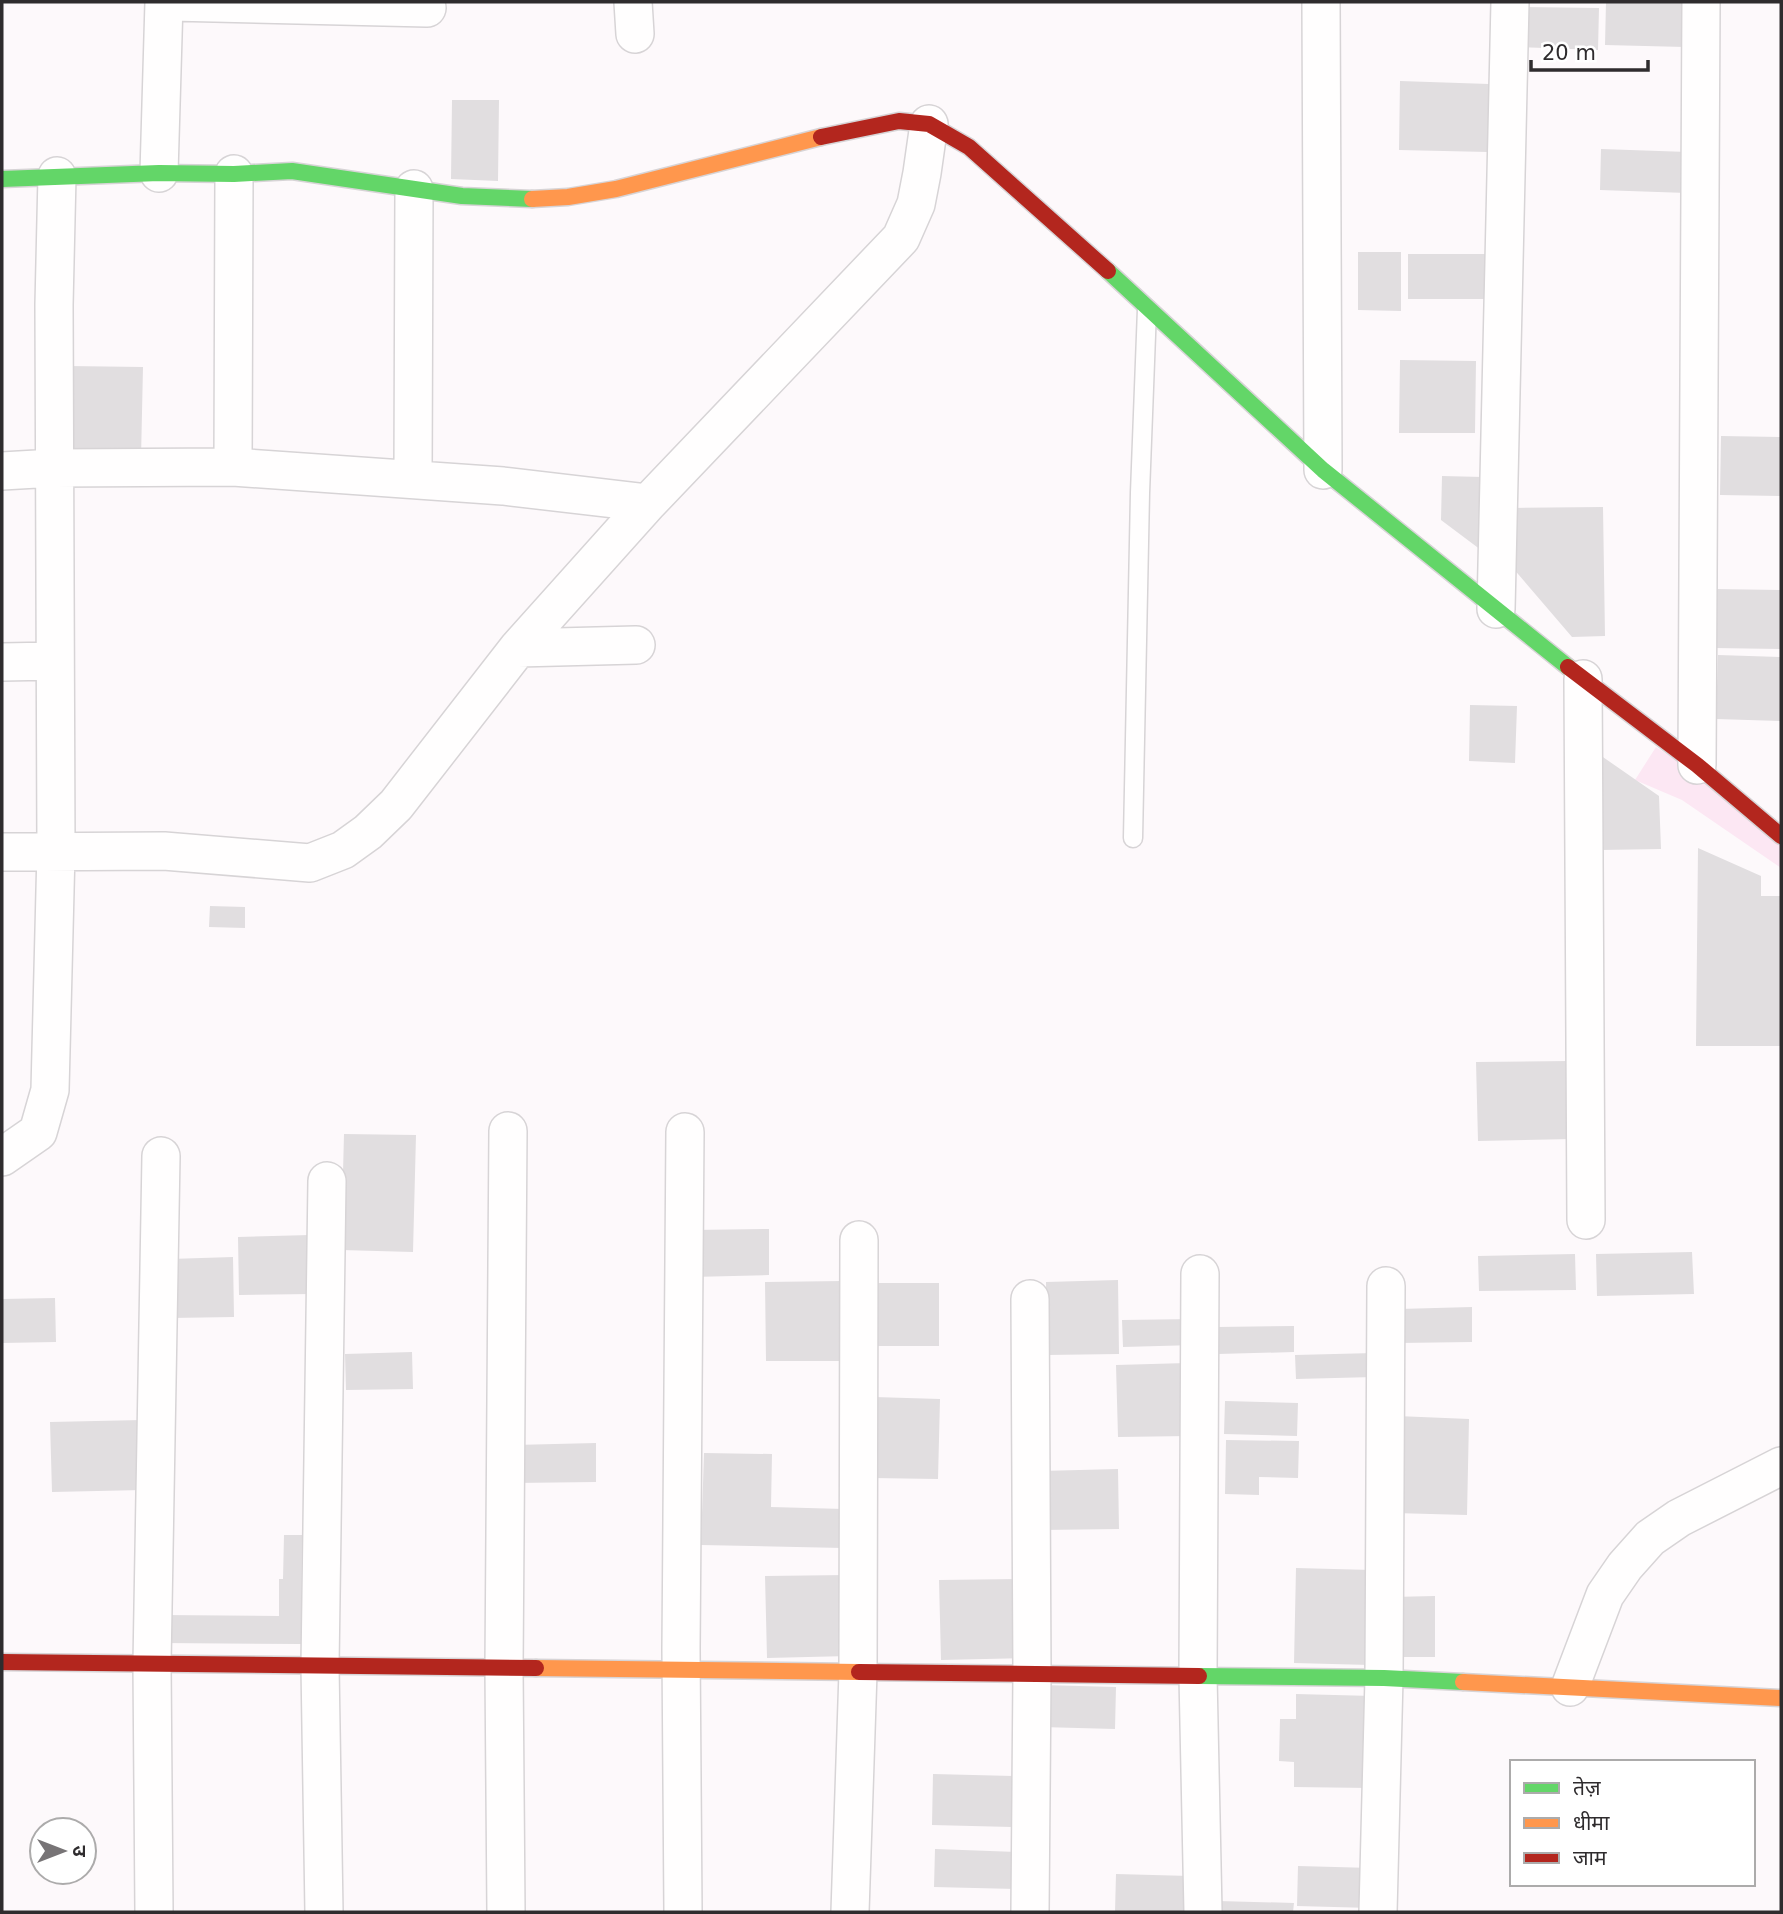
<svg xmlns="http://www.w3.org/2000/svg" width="1783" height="1914" font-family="'DejaVu Sans','Noto Sans Devanagari',sans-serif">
<rect width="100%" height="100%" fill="#fdf9fb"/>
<path fill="#fce7f3" d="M1656 747 1781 830V868L1682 800 1635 780Z"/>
<path fill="#e1dee0" d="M1606 2H1686L1685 47 1605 45Z
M1519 7 1599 8 1598 50 1518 47Z
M1400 81 1489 84 1488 152 1399 150Z
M452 100H499L498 181 451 179Z
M1601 149 1688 152 1687 193 1600 190Z
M1358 252H1401V311L1358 310Z
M1408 254H1495V299H1408Z
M1400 360 1476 361 1475 433H1399Z
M68 366 143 367 141 458 66 457Z
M1721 436 1781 437V496L1720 495Z
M1442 476 1483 477 1481 550 1441 520Z
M1603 507 1605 636 1572 637 1512 567V508Z
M1715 589 1781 590V649L1714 648Z
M1718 655 1781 657V721L1716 719Z
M1470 705 1517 706 1515 763 1469 761Z
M1600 755 1659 796 1661 849 1601 850Z
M1698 848 1761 876V896H1781V1046H1696Z
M210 906 245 907V928L209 927Z
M1570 1061 1572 1139 1478 1141 1476 1062Z
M344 1134 416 1135 413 1252 341 1250Z
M769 1229V1275L692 1277V1230Z
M310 1235 311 1294 239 1295 238 1237Z
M1692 1252 1694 1294 1597 1296 1596 1254Z
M1575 1254 1576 1290 1479 1291 1478 1256Z
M233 1257 234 1317 171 1318 170 1259Z
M1118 1280 1119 1354 1047 1355 1046 1282Z
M843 1281V1361H766L765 1282Z
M868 1283H939V1346H869Z
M55 1298 56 1342 2 1343V1299Z
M1472 1307V1342L1399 1343V1309Z
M1195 1319V1345L1123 1347 1122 1320Z
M1294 1326V1352L1218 1354V1327Z
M412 1352 413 1389 346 1390 345 1354Z
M1374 1353V1377L1296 1379 1295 1355Z
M1187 1363 1189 1436 1118 1437 1116 1365Z
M874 1397 940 1399 938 1479 872 1478Z
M1225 1401 1298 1403 1297 1436 1224 1434Z
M1397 1416 1469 1419 1467 1515 1394 1513Z
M142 1420 143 1490 52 1492 50 1422Z
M1226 1440 1299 1441 1298 1478 1259 1477V1495L1225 1494Z
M596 1443V1482L514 1483V1445Z
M704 1453 772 1454 771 1507 844 1509 843 1548 701 1545Z
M1118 1469 1119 1529 1043 1530 1041 1471Z
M284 1535H302L301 1644 162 1643V1615L279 1616V1579H283Z
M1296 1568 1372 1570 1370 1665 1294 1663Z
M847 1575 849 1656 767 1658 765 1576Z
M1024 1579 1026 1658 941 1660 939 1580Z
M1435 1596V1657H1392V1597Z
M1042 1685 1116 1687 1115 1729 1041 1727Z
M1296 1694 1373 1696 1370 1788 1294 1787V1762L1279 1761 1280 1719H1296Z
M933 1774 1013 1776 1012 1827 932 1825Z
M935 1849 1017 1852 1016 1889 934 1887Z
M1298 1866 1372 1868 1371 1908 1297 1906Z
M1116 1874 1190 1876 1189 1912H1115Z
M1218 1901 1294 1903 1293 1912H1218Z"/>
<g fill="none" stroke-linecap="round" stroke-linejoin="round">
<defs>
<path id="lane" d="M1133 838 1140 493 1147 309"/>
<path id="street" d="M172 2 427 8
M633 2 635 34
M1321 2 1323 470
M159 173 164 2
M233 467 234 174
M2 471 54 468 233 467 503 486 648 503
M413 479 414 189
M1496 609 1510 2
M518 648 636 645
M2 662 55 661
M1583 679 1586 1220
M1697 765 1701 2
M2 852 164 851 310 863 343 850 368 832 396 805 518 648 648 503 901 238 916 204 922 173 929 124
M2 1157 38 1132 50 1090 56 851 54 305 57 176
M1200 1274 1198 1676 1203 1912
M1570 1687 1605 1595 1625 1566 1650 1538 1679 1518 1781 1466
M154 1912 152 1664 161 1156
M324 1912 320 1666 327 1181
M506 1912 504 1668 508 1131
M683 1912 681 1649 685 1132
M850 1912 858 1672 859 1240
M1030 1912 1032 1674 1030 1299
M1378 1912 1384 1678 1386 1286"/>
<path id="fast" d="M2 179 159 173 234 174 292 171 462 196 532 199
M1108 271 1323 470 1568 667
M1199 1676 1384 1678 1463 1682"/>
<path id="slow" d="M532 199 568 197 616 189 821 137
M536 1668 859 1672
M1463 1682 1781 1698"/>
<path id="jam" d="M821 137 899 121 929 124 969 147 1108 271
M1568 667 1697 765 1781 836
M2 1662 536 1668
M859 1672 1199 1676"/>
</defs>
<use href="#lane" stroke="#d7d4d6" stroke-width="21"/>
<use href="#street" stroke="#d7d4d6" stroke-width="40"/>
<use href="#fast" stroke="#d7d4d6" stroke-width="19"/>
<use href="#slow" stroke="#d7d4d6" stroke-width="19"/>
<use href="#jam" stroke="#d7d4d6" stroke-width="19"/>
<use href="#lane" stroke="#fffefe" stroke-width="18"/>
<use href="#street" stroke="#fffefe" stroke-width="37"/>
<use href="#fast" stroke="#63d668" stroke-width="16"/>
<use href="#slow" stroke="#ff974d" stroke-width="16"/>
<use href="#jam" stroke="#b3261e" stroke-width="16"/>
</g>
<rect width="1783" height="1914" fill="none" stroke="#2f2c2e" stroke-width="7"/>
<rect x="1510" y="1760" width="245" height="126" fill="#ffffff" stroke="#acabab" stroke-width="2"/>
<rect x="1524" y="1783" width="35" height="10" fill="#63d668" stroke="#acabab" stroke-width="2"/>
<text x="1573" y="1795" font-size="21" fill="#2f2c2e">तेज़</text>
<rect x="1524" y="1818" width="35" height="10" fill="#ff974d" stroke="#acabab" stroke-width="2"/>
<text x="1573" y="1830" font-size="21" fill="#2f2c2e">धीमा</text>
<rect x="1524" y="1853" width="35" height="10" fill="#b3261e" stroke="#acabab" stroke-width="2"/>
<text x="1573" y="1865" font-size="21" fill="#2f2c2e">जाम</text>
<g transform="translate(63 1851) rotate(90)"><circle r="33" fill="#ffffff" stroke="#acabab" stroke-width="2"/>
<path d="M0-5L12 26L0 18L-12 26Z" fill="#777476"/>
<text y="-10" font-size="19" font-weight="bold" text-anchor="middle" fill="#2f2c2e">उ</text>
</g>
<path d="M1531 60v10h117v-10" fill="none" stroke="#2f2c2e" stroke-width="3.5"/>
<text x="1542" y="60" font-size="21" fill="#2f2c2e" stroke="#ffffff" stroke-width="5" paint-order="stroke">20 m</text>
</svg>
